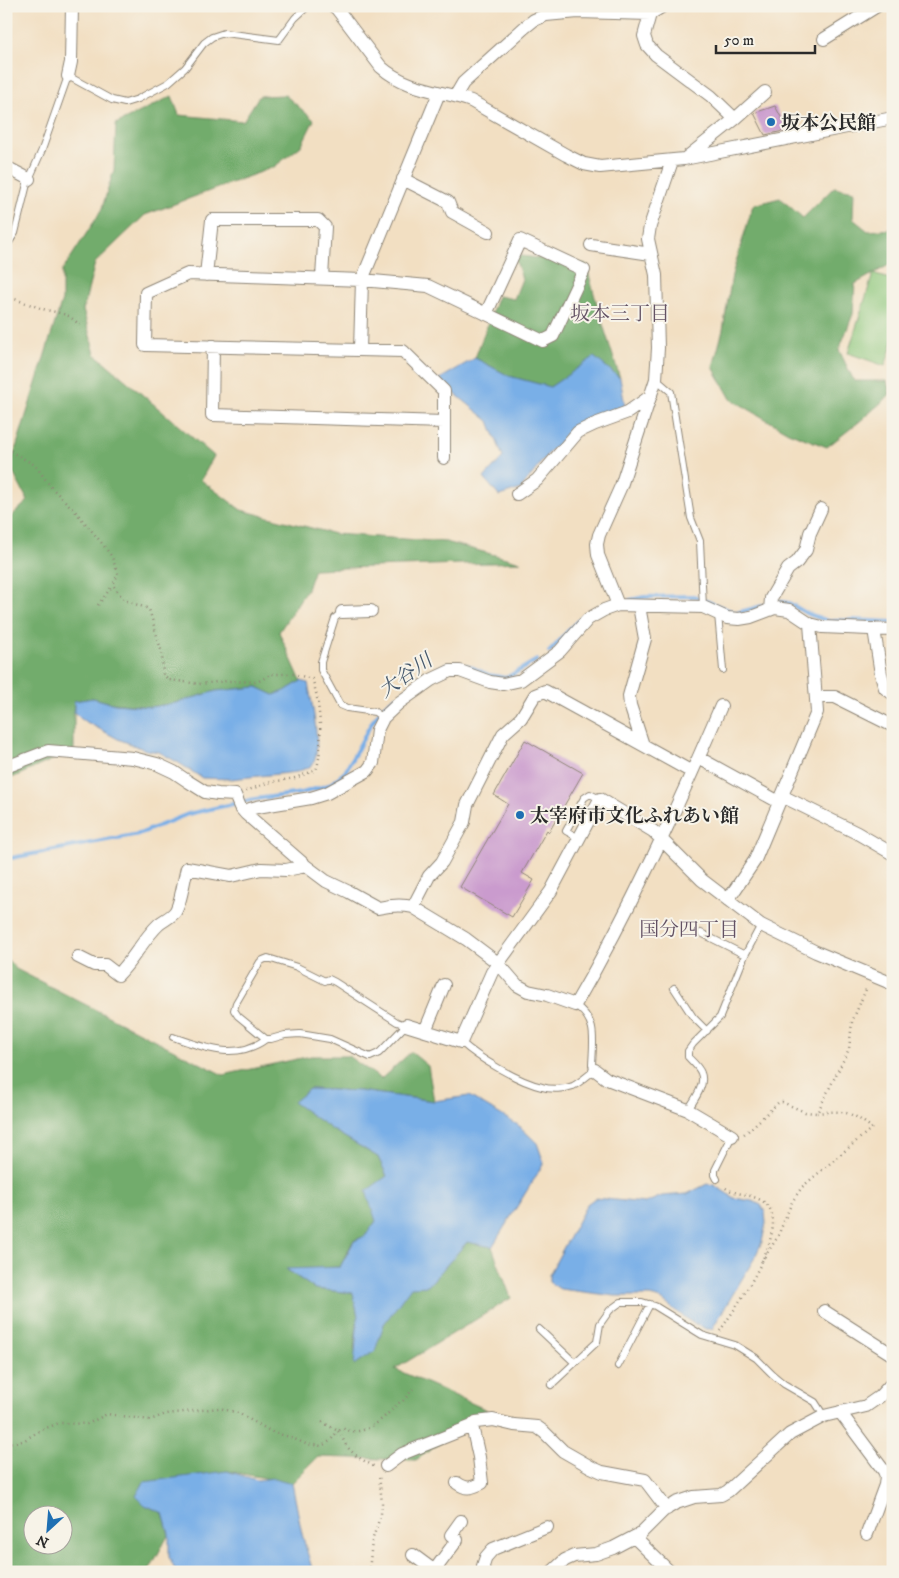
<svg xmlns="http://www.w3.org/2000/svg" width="899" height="1578" font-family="'IM FELL DW Pica','Noto Serif JP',serif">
<rect width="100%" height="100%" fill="#f7f3e8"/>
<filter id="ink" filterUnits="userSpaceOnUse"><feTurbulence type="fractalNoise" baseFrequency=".02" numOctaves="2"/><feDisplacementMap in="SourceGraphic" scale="10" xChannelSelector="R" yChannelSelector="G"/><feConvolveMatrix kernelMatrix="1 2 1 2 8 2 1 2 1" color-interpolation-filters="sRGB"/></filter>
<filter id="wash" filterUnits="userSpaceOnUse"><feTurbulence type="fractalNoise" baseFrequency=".0096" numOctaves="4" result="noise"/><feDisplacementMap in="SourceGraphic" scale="20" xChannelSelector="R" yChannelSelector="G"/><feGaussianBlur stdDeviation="1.12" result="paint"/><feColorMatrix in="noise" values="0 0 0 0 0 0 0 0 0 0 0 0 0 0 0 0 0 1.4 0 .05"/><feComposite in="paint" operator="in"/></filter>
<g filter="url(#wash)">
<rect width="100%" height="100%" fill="#f2dfc2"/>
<path fill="#8dc77c" stroke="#5c7954" d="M873 274 893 280V342L885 366 848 353Z"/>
<path fill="#72ac6c" stroke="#4e6c4c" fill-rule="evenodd" d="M285 95 314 120 301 146 274 167 145 215 95 263 83 310 95 354 214 456 201 480 241 510 335 534 446 542 521 562 314 569 307 589 279 632 301 681 285 691 274 695 257 687 216 691 176 703 150 707 112 703 93 698 74 701V750L14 777 6 778V521L28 501 10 467 62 300V271L101 211 114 170 116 124 172 96 179 115 243 121 259 96Z
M834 187 854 191 853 219 868 231 893 229V266L889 265 855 284 853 314 839 350 854 381H887L890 395 859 422 827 447 788 432 731 399 713 367 723 330 732 275 753 205 780 198 803 218Z
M514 255 586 264 599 312 620 378 594 358 550 387 509 376 475 358 498 296 514 299 522 279Z
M6 958 16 969 223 1075 311 1056H348L381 1079 411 1052 428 1066 434 1101 359 1091 309 1089 294 1102 333 1130 378 1157 387 1176 376 1221 365 1236 353 1241 340 1267 287 1270 315 1289 353 1293 358 1316 354 1349 375 1351 383 1324 411 1286H428L467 1242 492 1247 511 1298 395 1369 487 1410 416 1460 318 1457 292 1483 227 1471 145 1505 163 1513 169 1534 148 1572H6ZM32 1516H62V1546H32Z"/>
<path fill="#79afe7" stroke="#526d89" d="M594 357 620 378 625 406 585 422 550 451 521 489 499 496 484 478 503 457 489 421 438 380 475 358 509 376 550 387Z
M301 681 308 683C311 699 324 755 311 766 307 768 301 770 297 772L231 779 202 778 179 763 159 752 146 750 118 739 81 719 74 712V701L93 698 115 704 150 707 176 703 216 691 257 687 274 695 285 691Z
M309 1089 359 1091 434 1101 469 1096 518 1125 537 1143 544 1163 492 1247 467 1242 428 1286 411 1287 384 1324 375 1351 354 1365 358 1316 353 1293 315 1289 286 1269 340 1267 354 1241 365 1236 376 1221 366 1191 387 1176 378 1157 333 1130 293 1102Z
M707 1184 714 1185 734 1198 752 1201 761 1205 765 1212 766 1223 762 1242 754 1259 712 1329H706L691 1322 660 1299 651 1296H615L560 1289 549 1282V1275L587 1204 595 1198 645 1203 662 1196 687 1194Z
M227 1471 257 1480 274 1478 292 1483 302 1534 313 1572H176L169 1557V1534L163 1513 145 1505 136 1496 144 1482Z"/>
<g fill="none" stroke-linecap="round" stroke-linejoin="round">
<path stroke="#79afe7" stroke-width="4" d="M630 600 644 597 694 596 736 613 766 605
M773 603 777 601 789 603 806 613 828 621 853 620 893 622
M549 652C561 641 570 626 584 616
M429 675 448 664 469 666 489 675 506 678 537 660
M6 859 139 834 188 814 255 799 302 793 329 785 345 772 372 722 385 705 397 697"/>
</g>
<g id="blocks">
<path fill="#ca9bce" d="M775 106 788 130 765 135 754 113Z
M525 740 583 773 549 832 547 830 522 873 534 880 512 917 460 887 508 804 494 795Z"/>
</g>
</g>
<g filter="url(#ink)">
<use href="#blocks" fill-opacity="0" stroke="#8e8576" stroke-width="1"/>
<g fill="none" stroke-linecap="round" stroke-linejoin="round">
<defs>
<path id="lane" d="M6 247 15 233 27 184 42 150 68 76 112 100 125 103 138 99 168 83 185 68 204 43 212 37 224 33 279 40 295 18 308 6
M656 379 671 392 691 518 700 541 703 607
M342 612 335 618 321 662V670L340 705 347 708 375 712 383 718
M718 614 723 670
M579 838 566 831 584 798 590 794 600 799
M701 933 745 955
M268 958 297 967 325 981 329 979 335 982 397 1022 406 1025 379 1053 370 1057 330 1039 300 1034 285 1035 271 1039H266L238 1016 234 1010 236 1003 260 962 263 960Z
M674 988 693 1017 707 1031
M173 1037C205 1048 236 1061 266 1039
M461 1042C478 1058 519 1082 542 1087 551 1090 565 1089 573 1086 581 1082 588 1075 595 1070L592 1065C593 1039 598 1021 575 1005
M688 1110C694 1100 706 1085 701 1073 699 1067 692 1061 688 1057V1051L693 1044 720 1017 745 955 761 925
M717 1179 715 1175V1170L732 1136
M539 1329 575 1363
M618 1366 650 1304
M551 1385 597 1342 600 1324 610 1310 621 1302H642L655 1306 702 1335 735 1345 756 1358 772 1374 784 1384 815 1402 824 1416"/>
<path id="street" d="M333 6 337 9 381 67C407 90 440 90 471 101L566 155 584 164 600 167 684 159 893 118
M650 14 644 36 647 45 656 55 711 96 735 119 686 158
M824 39 877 6
M68 76 71 62 72 6
M456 95 463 83 524 28 534 20 546 15 578 12 650 14 663 6
M735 119 765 92
M6 167 29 179
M403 179 448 202 452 212 488 232
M591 245 651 254
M206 275 212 220H318L325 227 322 278
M213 346 212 415 444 422
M360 350 362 280 439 93
M444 458V391L403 351 145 345 146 293 188 274 362 280 428 286 543 341 553 336 584 270 520 240 486 314
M517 494 537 480 578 432 595 424 628 412 651 396
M618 605 598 555 597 544 599 535 621 486 656 379 658 348 656 275 648 239 650 226 672 161
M639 606 645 639 629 696 630 705 643 745
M770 610 771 598 788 569 797 562 806 550 810 533 821 509
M342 612 371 611
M874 629 881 674 885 688 892 693
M816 697H835L893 726
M699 758 779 802
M6 767 48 751 133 758 157 764 174 772 189 782 205 792 218 794 235 795 240 807 246 814 306 866 326 881 349 892 378 908C391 905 401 904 413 907L466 939 498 963 517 985 528 991 547 995 575 1005C631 909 677 808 721 706
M782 796 857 833 893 854
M246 814 250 809 257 807 311 798 327 793 367 771 373 763 377 730 383 718 400 702 431 680 450 671H460L490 682 503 684 521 680 560 651 588 619 604 610 618 605 703 607 727 618 739 619 751 617 775 608 789 610 810 624 822 627 893 630
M728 900 755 860 817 712 810 624
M413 907 429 876 442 862 464 822 467 805 503 734 521 718 535 695 545 691 692 772
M78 957 94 965H105L118 975C134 959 143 939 159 924 164 920 171 917 175 912 181 904 184 878 187 868L231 876 261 869 286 870 306 866
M406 1025 461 1042 492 972 551 891 600 799 653 831 702 880 761 925 816 952 893 984
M425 1031 444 985
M595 1070 607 1079 688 1110 732 1136
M824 1311 893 1355
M840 1412 884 1471 886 1476 885 1485 893 1490
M386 1466 402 1454 472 1426
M457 1483C467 1490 471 1488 482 1483L479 1457 472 1426 476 1422 493 1420 514 1425 537 1427 544 1432 563 1451 591 1467 602 1472 645 1480 667 1509
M867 1534 885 1485
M634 1537 670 1572
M413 1555 436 1572
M434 1571 457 1540 451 1535 461 1521
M484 1572 483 1566 486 1557 493 1549 547 1527
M552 1572 565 1560 574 1556 596 1554 613 1548 634 1537 640 1534 663 1511 676 1503 694 1497 721 1495 728 1491 790 1434 824 1416 866 1406 879 1397 893 1382"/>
</defs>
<use href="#lane" stroke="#8e8576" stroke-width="8"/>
<use href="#street" stroke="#8e8576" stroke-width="14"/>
<path stroke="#8e8576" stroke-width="2.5" stroke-dasharray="1 4" stroke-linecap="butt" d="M6 296 46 310 60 313 69 316 80 325
M6 449 35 465 51 487 75 511 101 542 112 557 118 574 113 585 124 600 149 609 162 653 163 675 170 680 199 684 227 681 257 682 272 674H294L312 679C320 699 324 750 316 770L295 778 267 783 246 791
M98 605 113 585
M744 1134 748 1131 778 1103 782 1102 805 1112 817 1113 849 1049 852 1022 867 987
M762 1261 777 1238 792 1202 802 1187 872 1128C850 1111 844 1110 817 1113
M720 1331C735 1308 794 1227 765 1203 753 1193 735 1196 723 1186
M322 1422 338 1431 342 1428C365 1440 385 1416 400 1402L403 1401 413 1389
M6 1443 23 1441 41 1430 59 1423 87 1424 107 1414 150 1420 166 1414 219 1408 238 1413 274 1433 290 1437 306 1444 322 1446 330 1441 338 1431C342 1435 343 1440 346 1445 354 1456 363 1460 375 1467
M369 1572 372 1541 381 1514 382 1503 379 1475"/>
<use href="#lane" stroke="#fff" stroke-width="6"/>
<use href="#street" stroke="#fff" stroke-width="12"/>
</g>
</g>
<g fill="#1f6fb2" stroke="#f7f3e8" stroke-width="2">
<circle cx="771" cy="122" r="5"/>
<circle cx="520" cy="815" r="5"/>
</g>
<g text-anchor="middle" stroke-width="4" stroke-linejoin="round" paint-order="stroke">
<g font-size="19" font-weight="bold" fill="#2b2b2b" stroke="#f7f3e8" text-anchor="start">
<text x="781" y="129">坂本公民館</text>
<text x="530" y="822">太宰府市文化ふれあい館</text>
</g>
<g font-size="20" fill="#635264" stroke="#f7f3e8">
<text x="620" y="320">坂本三丁目</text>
<text x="689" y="936">国分四丁目</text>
</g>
<g font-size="20" font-style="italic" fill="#46596d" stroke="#f7f3e8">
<text transform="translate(405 675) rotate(-35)" y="7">大谷川</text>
</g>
</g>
<rect width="899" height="1578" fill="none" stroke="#f7f3e8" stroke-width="25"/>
<g transform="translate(48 1530) rotate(206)"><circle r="24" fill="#f7f3e8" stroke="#a5a39c"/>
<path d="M0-4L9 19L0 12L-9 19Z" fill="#1f6fb2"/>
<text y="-8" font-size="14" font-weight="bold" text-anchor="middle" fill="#2b2b2b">N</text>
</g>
<path d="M716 45v8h99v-8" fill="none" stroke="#2b2b2b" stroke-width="2.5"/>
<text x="724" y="45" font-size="15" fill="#2b2b2b" stroke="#f7f3e8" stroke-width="4" paint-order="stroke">50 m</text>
</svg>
